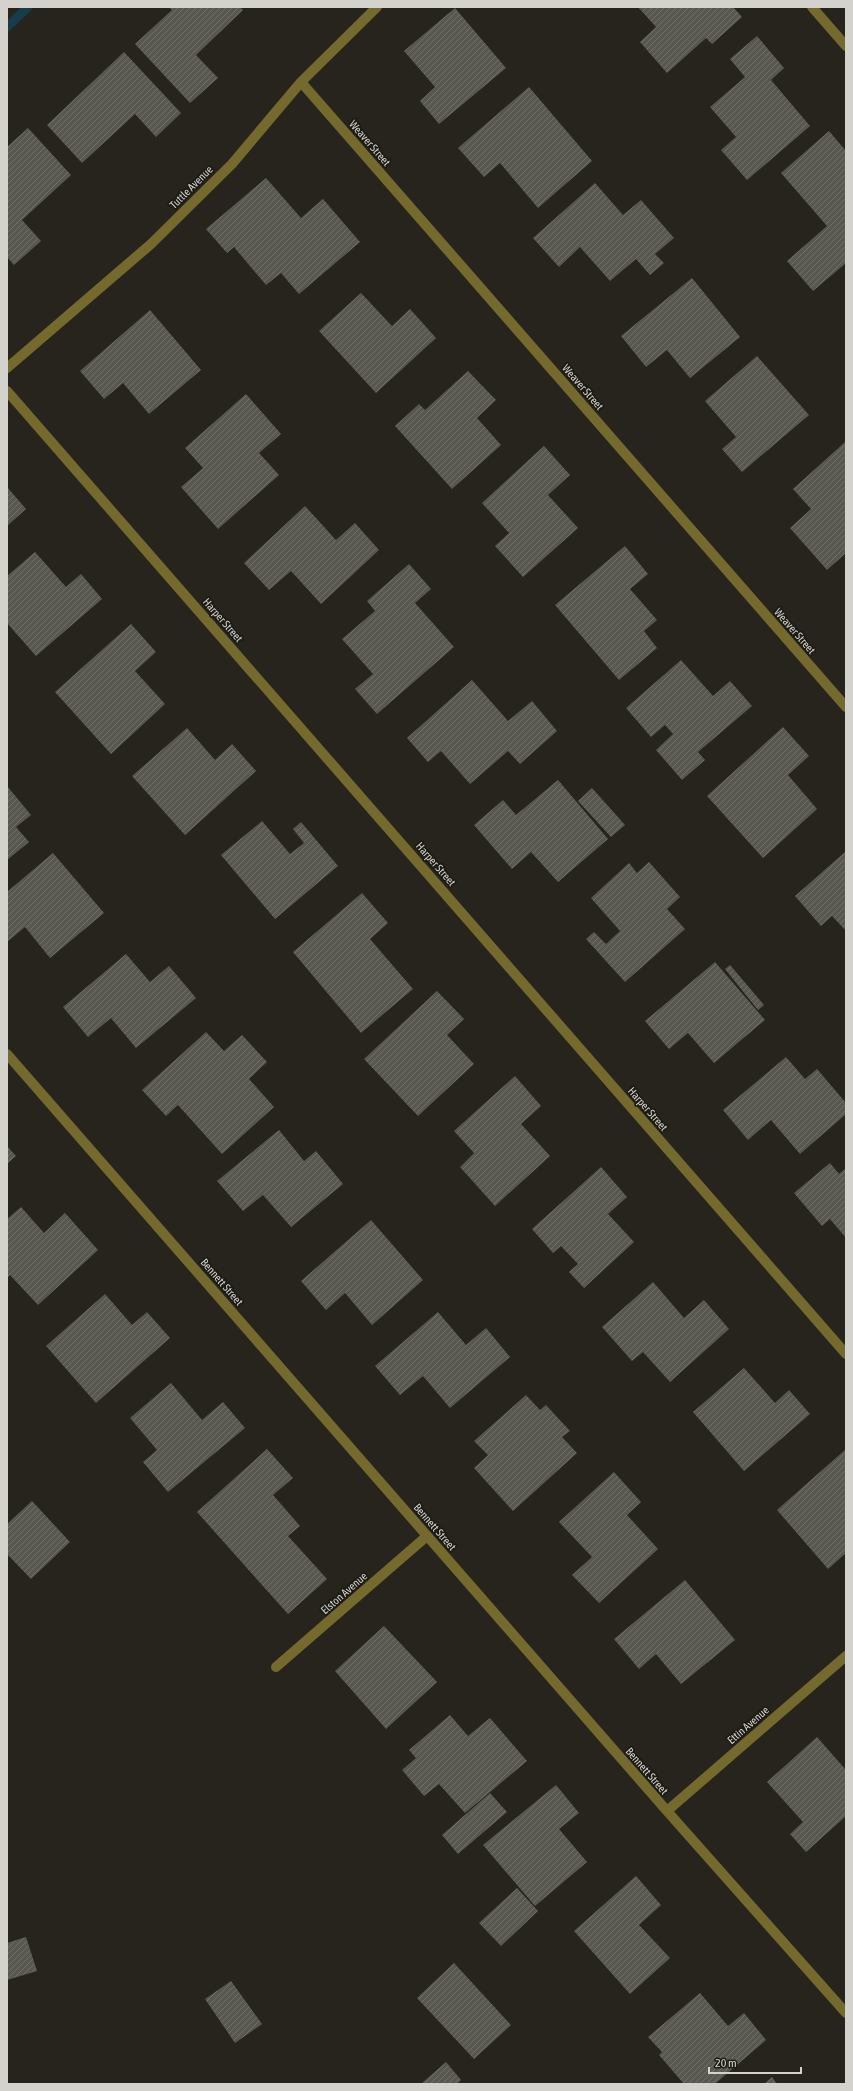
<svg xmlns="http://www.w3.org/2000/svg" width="853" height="2091" font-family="'Asap Condensed',sans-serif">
<defs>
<pattern id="building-hatch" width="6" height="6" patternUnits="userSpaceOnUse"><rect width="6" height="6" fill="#595850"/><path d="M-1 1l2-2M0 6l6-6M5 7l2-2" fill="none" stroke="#706f68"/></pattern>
</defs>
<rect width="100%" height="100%" fill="#26241d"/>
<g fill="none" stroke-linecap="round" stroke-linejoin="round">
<path stroke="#173d4a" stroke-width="9" d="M7 27 28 7"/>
</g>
<path fill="url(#building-hatch)" d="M169 7H240L243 10 196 55 218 78 190 103 135 44 172 10Z
M638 7H733L742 17 712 44 706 38 667 73 640 42 656 27Z
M455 8 506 68 439 124 420 101 435 87 404 51Z
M757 36 784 68 771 80 810 126 747 180 721 150 736 137 710 107 745 77 730 59Z
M124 52 181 113 156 137 135 114 82 163 47 125Z
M529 87 592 161 538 208 500 163 484 177 458 148Z
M28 128 71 175 22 220 41 241 14 265 7 257V147Z
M829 131 846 151V263L813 291 787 261 827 226 781 173Z
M266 178 301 218 323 199 360 242 299 294 281 273 266 285 234 247 227 253 206 229Z
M595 183 623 215 641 200 674 238 655 254 664 263 650 275 636 259 610 281 580 247 559 267 533 238Z
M692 278 740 337 690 378 667 350 646 367 621 336Z
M361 293 392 326 410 309 436 338 376 393 319 331Z
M150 310 201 370 149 414 123 383 104 399 80 371Z
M757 356 809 415 742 472 722 449 736 437 705 401Z
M468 371 496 400 477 418 501 445 452 489 395 426 419 404 425 410Z
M246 394 281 434 259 453 279 475 218 529 181 487 203 468 185 448Z
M845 442 846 553 827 570 790 528 811 509 793 489Z
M544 446 570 475 548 495 578 528 523 577 495 546 509 533 482 503Z
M7 487 26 509 7 526Z
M305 506 336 540 355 523 379 550 321 604 291 571 269 590 244 563Z
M625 546 648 574 630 589 657 620 644 631 657 648 619 680 555 605Z
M35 552 66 587 81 574 102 599 36 656 7 623V576Z
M409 564 431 589 415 603 454 647 377 714 355 689 373 674 342 639 375 611 367 601Z
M131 624 156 652 135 671 165 704 111 754 55 692Z
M681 660 713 696 730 681 752 706 698 752 705 760 682 780 656 750 673 734 665 725 651 737 626 708Z
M472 680 508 721 532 701 557 731 520 764 508 751 470 784 441 751 428 762 407 738Z
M783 727 809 756 788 775 817 809 763 858 707 796Z
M187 728 215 760 232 744 256 771 185 835 132 776Z
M558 780 608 839 558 882 531 852 512 869 474 825 503 800 516 815Z
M7 786 31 815 16 827 29 842 7 860Z
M592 788 625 825 611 837 578 801Z
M262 821 290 854 304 843 293 829 301 822 338 866 275 919 221 855Z
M845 852 846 853V931L832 916 821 926 795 896Z
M53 853 104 913 50 958 25 927 7 942V892Z
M649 862 680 897 667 909 685 929 625 982 586 939 594 932 606 944 620 931 591 898 629 863 637 873Z
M362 893 388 923 370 939 413 989 361 1033 293 952Z
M126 954 150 982 169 966 196 998 136 1048 111 1018 88 1037 63 1007Z
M715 962 765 1020 714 1063 688 1033 669 1049 645 1021Z
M730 965 764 1005 758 1010 725 969Z
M437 991 464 1019 447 1035 474 1064 418 1116 364 1059Z
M206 1032 224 1051 242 1035 267 1062 249 1079 274 1107 222 1154 178 1105 166 1116 142 1090Z
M786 1057 805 1079 817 1069 846 1103V1114L800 1154 771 1120 748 1140 723 1110Z
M515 1076 541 1106 521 1124 550 1156 495 1206 460 1167 474 1153 454 1131Z
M279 1130 304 1161 316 1151 343 1184 291 1227 263 1195 243 1211 217 1181Z
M7 1146 16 1156 7 1164Z
M830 1163 839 1174 846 1168V1238L830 1219 822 1226 794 1193Z
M601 1167 627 1197 608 1214 634 1242 584 1288 569 1272 578 1264 561 1246 553 1253 532 1229Z
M21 1207 44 1233 65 1213 98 1250 38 1305 10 1275 7 1278V1219Z
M371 1220 423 1280 372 1325 345 1293 326 1310 301 1281Z
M653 1282 684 1318 704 1300 729 1329 670 1382 643 1352 632 1361 602 1327Z
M105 1294 132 1325 147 1312 170 1338 96 1403 46 1346Z
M438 1312 466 1345 486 1328 510 1357 450 1408 423 1376 400 1395 375 1366Z
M744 1368 775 1403 789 1390 810 1414 744 1471 693 1412Z
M171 1383 202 1420 223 1402 245 1428 168 1492 143 1462 157 1450 130 1418Z
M526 1395 540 1410 546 1405 570 1431 562 1437 577 1453 513 1511 474 1468 488 1455 474 1441Z
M267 1449 293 1478 273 1495 300 1526 288 1536 327 1579 288 1614 197 1512Z
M846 1449V1553L828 1569 777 1510Z
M614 1472 641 1502 627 1515 658 1549 599 1603 572 1575 592 1557 559 1522Z
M32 1501 70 1542 31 1579 7 1554V1524Z
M685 1580 735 1640 681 1684 656 1654 639 1669 614 1639Z
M384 1626 437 1682 386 1729 335 1671Z
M450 1715 468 1736 490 1718 527 1761 465 1813 439 1784 424 1796 402 1770 416 1758 409 1750Z
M817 1737 846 1770V1816L806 1852 790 1834 803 1822 767 1782Z
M556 1785 579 1813 559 1829 587 1862 535 1906 483 1845Z
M490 1793 507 1812 458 1854 442 1835Z
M636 1876 661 1905 639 1925 670 1958 630 1994 574 1931Z
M517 1888 538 1911 501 1946 479 1923Z
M26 1937 37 1971 7 1980V1943Z
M454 1963 511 2025 474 2059 417 1998Z
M231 1981 262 2024 235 2043 205 1999Z
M700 1993 728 2026 744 2013 766 2040 716 2083 718 2084H684L659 2055 662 2052 648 2037Z
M446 2062 461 2080 457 2084H421Z
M772 2077 777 2084H764Z"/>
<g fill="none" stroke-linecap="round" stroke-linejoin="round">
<path stroke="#756a2e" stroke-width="10" d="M812 7 846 46
M301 82 846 707
M7 368 151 244 232 164 301 82 377 7
M7 391 846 1354
M7 1054 667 1811 846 2013
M276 1667 427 1536
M667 1811 846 1656"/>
</g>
<g text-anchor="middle" stroke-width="3.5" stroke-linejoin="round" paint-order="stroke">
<g font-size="11" fill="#d3d2cd" stroke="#1c1b14">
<text transform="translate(370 143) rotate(49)" y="4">Weaver Street</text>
<text transform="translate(191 187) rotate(-45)" y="4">Tuttle Avenue</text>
<text transform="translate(583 387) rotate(49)" y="4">Weaver Street</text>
<text transform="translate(223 620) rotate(49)" y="4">Harper Street</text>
<text transform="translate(795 631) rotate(49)" y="4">Weaver Street</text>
<text transform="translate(436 864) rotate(49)" y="4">Harper Street</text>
<text transform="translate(648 1109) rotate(49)" y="4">Harper Street</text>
<text transform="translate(222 1282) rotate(49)" y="4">Bennett Street</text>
<text transform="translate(435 1527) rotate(49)" y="4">Bennett Street</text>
<text transform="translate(344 1593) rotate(-41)" y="4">Elston Avenue</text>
<text transform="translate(748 1725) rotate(-41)" y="4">Ettin Avenue</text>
<text transform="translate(647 1771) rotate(49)" y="4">Bennett Street</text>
</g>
</g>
<rect width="853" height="2091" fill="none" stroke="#d3d2cd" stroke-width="16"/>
<path d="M709 2067v6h92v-6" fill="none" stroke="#d3d2cd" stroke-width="2"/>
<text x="715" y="2067" font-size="12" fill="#d3d2cd" stroke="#1c1b14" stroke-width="3" paint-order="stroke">20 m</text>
</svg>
